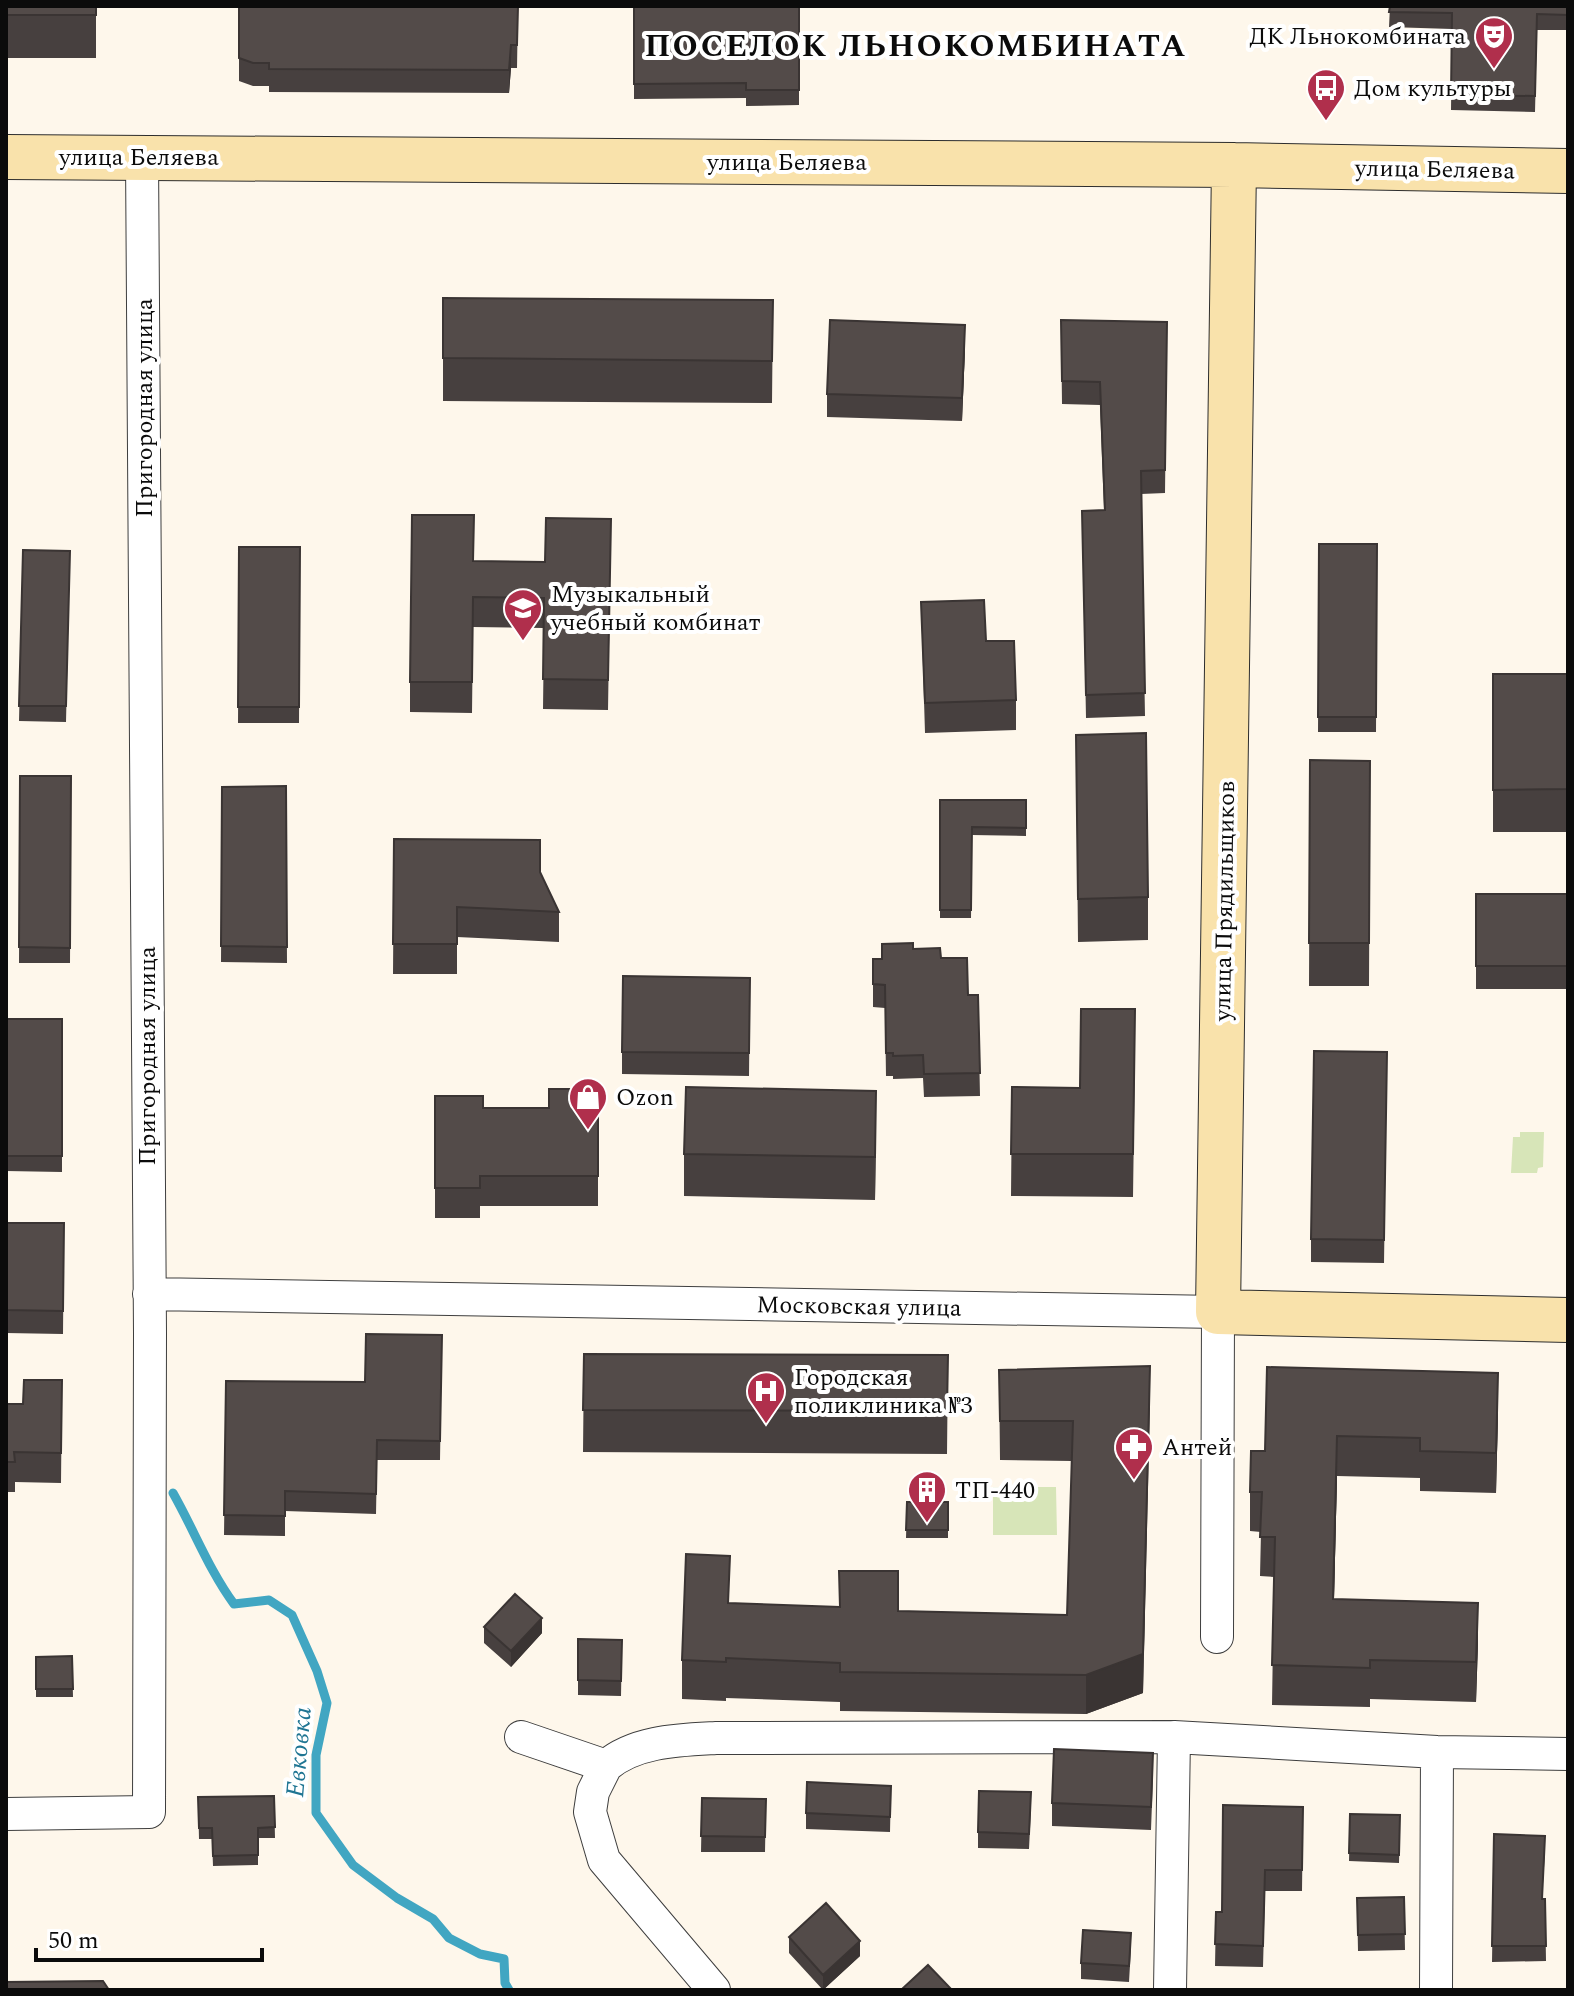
<svg xmlns="http://www.w3.org/2000/svg" width="1574" height="1996" font-family="Spectral,serif">
<rect width="100%" height="100%" fill="#fef7eb"/>
<path fill="#d7e5b8" d="M1520 1132H1544L1543 1167 1538 1168 1537 1173H1511L1513 1137H1520Z
M993 1487H1056L1057 1535H993Z"/>
<g fill="none" stroke-linecap="round" stroke-linejoin="round">
<path stroke="#41a6c2" stroke-width="9" d="M173 1493C194 1530 209 1570 234 1604L269 1600 292 1615 317 1671 327 1703 316 1755V1813L353 1865 397 1898 433 1919 449 1938 480 1954 504 1959 505 1983 509 1990"/>
<defs>
<path id="street" d="M149 1294 1218 1312 1217 1637
M521 1737 606 1766C635 1741 679 1740 716 1738L1174 1737 1437 1752 1568 1754
M606 1766 593 1792 590 1812 604 1860 714 1990
M6 1814 149 1812 150 1333 142 157
M1170 1990 1174 1737
M1436 1990 1437 1752"/>
<path id="secondary" d="M6 157 1234 165 1568 171
M1234 165 1218 1312 1568 1320"/>
</defs>
<use href="#street" stroke="#3e3e3e" stroke-width="34"/>
<use href="#secondary" stroke="#2d2d2d" stroke-width="46"/>
<use href="#street" stroke="#fff" stroke-width="32"/>
<use href="#secondary" stroke="#f9e2ab" stroke-width="44"/>
</g>
<path fill="#47403f" d="M6 6H96V58H6Z
M239 6H518L517 68H511L509 93 269 92V86H253L239 81Z
M634 6H799V105L746 106V98L634 99Z
M1390 6H1568V30H1537L1535 112 1451 110 1452 29 1389 27Z
M443 298 773 300 772 403 443 401Z
M1061 320 1167 322 1165 493 1141 494 1145 716 1086 718 1082 511 1104 510 1100 405 1062 404Z
M965 348 962 421 827 417V394Z
M611 519 608 710 543 709 544 628 473 627 472 713 410 712V682L474 561 545 562Z
M1319 544H1377L1376 732H1318Z
M239 547H300L299 723H238Z
M23 550 70 551 66 722 19 721Z
M921 602 986 641 1016 700V730L925 733Z
M1493 674H1568V832H1493Z
M1076 735 1148 897V940L1078 942Z
M1310 760 1370 761 1369 986H1309Z
M20 776H71L70 963H19Z
M286 786 287 963 221 962 222 787Z
M940 800H1026V836L972 835 971 918H940Z
M394 839 540 873 559 912V942L457 937V974H393Z
M1476 894H1568V989H1476Z
M913 949 941 958 968 995H978L980 1096 924 1097 923 1078 893 1079V1076H886L885 1008 873 1007V959H882Z
M750 978 749 1076 622 1074V1052Z
M6 1019H62V1172L6 1171Z
M1135 1052 1133 1197 1011 1196 1012 1087 1080 1088Z
M1387 1052 1384 1263 1311 1262V1239Z
M598 1089V1206H480V1218H435V1096L483 1108H549Z
M876 1134 875 1200 684 1196V1154Z
M6 1223H64L63 1334 6 1333Z
M442 1335 440 1460H377L376 1514 285 1511V1536L224 1535 226 1381 365 1382Z
M584 1354 948 1355 947 1454 583 1452Z
M1267 1367 1498 1413 1496 1493 1420 1491V1478L1337 1476 1334 1599 1478 1643 1476 1702 1370 1699V1707L1272 1705 1274 1577 1260 1576 1261 1532 1250 1531V1492L1265 1451Z
M999 1370 1150 1405 1143 1693 1086 1714 840 1711V1702L726 1698V1701L682 1699V1660L730 1603 898 1611 1067 1615 1072 1461 1000 1460Z
M62 1380 61 1483 15 1482V1492H6V1404H23Z
M907 1502H948V1538H906Z
M484 1627 542 1633 511 1667 484 1643Z
M578 1639 622 1640 621 1696 578 1695Z
M72 1656 73 1697H36V1657Z
M1153 1776 1151 1830 1052 1826V1803Z
M891 1786 890 1832 806 1829V1813Z
M274 1796 275 1838H258V1865L213 1866 212 1839H199L198 1797Z
M702 1798 766 1799 765 1852H701Z
M1303 1807 1302 1891H1265L1263 1967 1215 1966 1216 1912H1222Z
M1031 1808 1029 1849 978 1848V1832Z
M1350 1814 1400 1815 1399 1863 1349 1861Z
M1494 1834 1545 1852 1542 1899H1545L1546 1961 1492 1962Z
M1404 1897 1405 1950 1358 1951 1357 1898Z
M789 1937 860 1956 823 1990 789 1953Z
M1131 1948 1129 1982 1081 1979V1963Z"/>
<path fill="#3a3433" d="M511 45V68L509 93V70Z
M965 325V348L962 421V398Z
M876 1091V1134L875 1200V1157Z
M1150 1366 1143 1693 1086 1714V1675Z
M1498 1373V1413L1496 1493V1453Z
M1337 1436V1476L1333 1639V1599Z
M1478 1603V1643L1476 1702V1662Z
M542 1618V1633L511 1667V1651Z
M860 1941V1956L823 1990V1975Z"/>
<path fill="#534b49" stroke="#3a3433" stroke-width="2" d="M6 6H96V15H6Z
M239 6H518L517 45H511L509 70 269 69V63H253L239 58Z
M634 6H799V90H746V83L634 84Z
M1390 6H1568V15L1537 14 1535 96 1451 95 1452 13 1389 12Z
M443 298 773 300 772 361 443 358Z
M830 320 965 325 962 398 827 394Z
M1061 320 1167 322 1165 470 1141 471 1145 693 1086 695 1082 511 1105 510 1100 382 1062 381Z
M412 515H474L473 561 545 562 546 518 611 519 608 680 543 679 544 598 473 597 472 682H410Z
M1319 544H1377L1376 717H1318Z
M239 547H300L299 707H238Z
M23 550 70 551 66 706H19Z
M984 600 986 641H1014L1016 700 925 703 921 602Z
M1493 674H1568V789L1493 790Z
M1146 733 1148 897 1078 899 1076 735Z
M1310 760 1370 761 1369 943H1309Z
M20 776H71L70 948 19 947Z
M286 786 287 947 221 946 222 787Z
M940 800H1026V828L972 827 971 910H940Z
M394 839 540 840V872L559 912 457 907V944H393Z
M1476 894H1568V966H1476Z
M913 943V949L940 948 941 958H967L968 995H978L980 1073 924 1074 923 1055 893 1056V1053H886L885 985 873 984V959H882V944Z
M623 976 750 978 749 1053 622 1052Z
M1081 1009H1135L1133 1154H1011L1012 1087 1080 1088Z
M6 1019H62V1156H6Z
M1314 1051 1387 1052 1384 1240 1311 1239Z
M686 1087 876 1091 875 1157 684 1154Z
M549 1089H598V1176H480V1188H435V1096H483V1108H549Z
M6 1223H64L63 1311 6 1310Z
M366 1334 442 1335 440 1441 377 1440 376 1494 285 1491V1516L224 1515 226 1381 365 1382Z
M584 1354 948 1355 947 1411 583 1410Z
M1150 1366 1143 1654 1086 1675 840 1672V1663L726 1658V1662L682 1660 686 1554 730 1556 728 1603 840 1607 839 1571H898V1611L1067 1615 1073 1421H1000L999 1370Z
M1267 1367 1498 1373 1496 1453 1420 1451V1438L1337 1436 1333 1599 1478 1603 1476 1662 1370 1660V1668L1272 1665 1275 1537H1260L1262 1492H1250L1251 1451H1265Z
M24 1380H62L61 1453 14 1452 15 1462H6V1404H23Z
M907 1502H948V1530H906Z
M515 1594 542 1618 511 1651 484 1627Z
M578 1639 622 1640 621 1681 578 1680Z
M72 1656 73 1689H36V1657Z
M1054 1749 1153 1753 1151 1807 1052 1803Z
M807 1782 891 1786 890 1817 806 1813Z
M979 1791 1031 1792 1029 1834 978 1832Z
M274 1796 275 1827 258 1828V1855L213 1856 212 1828H199L198 1797Z
M702 1798 766 1799 765 1837 701 1836Z
M1223 1805 1303 1807 1302 1870H1265L1263 1946 1215 1944 1216 1912H1222Z
M1350 1814 1400 1815 1399 1855 1349 1853Z
M1494 1834 1545 1836 1542 1899H1545L1546 1946H1492Z
M1404 1897 1405 1934 1358 1935 1357 1898Z
M826 1903 860 1941 823 1975 789 1937Z
M1083 1930 1131 1933 1129 1966 1081 1963Z
M928 1965 952 1990H901Z
M103 1981 109 1990H6V1982Z"/>
<defs>
<symbol id="theatre-pin" viewBox="-11 -11 22 30"><path d="M0 17L-7.5 6A9.5 9.5 0 1 1 7.5 6Z" fill="#b02f4c" stroke="#fff"/><path d="M-5-5.5Q0-4 5-5.5V0Q5 5 0 6Q-5 5-5 0ZM-3.3-2.5H-1v1.5H-3.3ZM1-2.5H3.3v1.5H1ZM-2.8 1Q0 5.5 2.8 1Z" fill="#fff"/></symbol>
<symbol id="bus-pin" viewBox="-11 -11 22 30"><path d="M0 17L-7.5 6A9.5 9.5 0 1 1 7.5 6Z" fill="#b02f4c" stroke="#fff"/><path d="M-5-6H5V4H4V6H2V4H-2V6H-4V4H-5ZM-3.5-4V0h7V-4ZM-3.5 1.2v1.5H-2V1.2ZM2 1.2v1.5H3.5V1.2Z" fill="#fff"/></symbol>
<symbol id="school-pin" viewBox="-11 -11 22 30"><path d="M0 17L-7.5 6A9.5 9.5 0 1 1 7.5 6Z" fill="#b02f4c" stroke="#fff"/><path d="M0-5L7-2L0 1L-7-2ZM-4 1L0 2.5L4 1V4Q0 6-4 4Z" fill="#fff"/></symbol>
<symbol id="shop-pin" viewBox="-11 -11 22 30"><path d="M0 17L-7.5 6A9.5 9.5 0 1 1 7.5 6Z" fill="#b02f4c" stroke="#fff"/><path d="M-5-2.5h2.3a2.7 3.5 0 0 1 5.4 0H5L5.5 6h-11ZM-1.5-2.5h3a1.5 2.3 0 0 0-3 0Z" fill="#fff"/></symbol>
<symbol id="hospital-pin" viewBox="-11 -11 22 30"><path d="M0 17L-7.5 6A9.5 9.5 0 1 1 7.5 6Z" fill="#b02f4c" stroke="#fff"/><path d="M-5-5h3v3.5h4V-5h3V5h-3V1.5h-4V5h-3Z" fill="#fff"/></symbol>
<symbol id="pharmacy-pin" viewBox="-11 -11 22 30"><path d="M0 17L-7.5 6A9.5 9.5 0 1 1 7.5 6Z" fill="#b02f4c" stroke="#fff"/><path d="M-2-6h4v4h4v4h-4v4h-4v-4h-4v-4h4Z" fill="#fff"/></symbol>
<symbol id="building-pin" viewBox="-11 -11 22 30"><path d="M0 17L-7.5 6A9.5 9.5 0 1 1 7.5 6Z" fill="#b02f4c" stroke="#fff"/><path d="M-4-6H4V6H1V3H-1V6H-4ZM-2.5-4.3h1.7v1.8h-1.7ZM.8-4.3h1.7v1.8H.8ZM-2.5-1h1.7V.8h-1.7ZM.8-1h1.7V.8H.8Z" fill="#fff"/></symbol>
</defs>
<g fill-rule="evenodd">
<use href="#theatre-pin" x="1472" y="14" width="44" height="60"/>
<use href="#bus-pin" x="1304" y="66" width="44" height="60"/>
<use href="#school-pin" x="501" y="586" width="44" height="60"/>
<use href="#shop-pin" x="566" y="1075" width="44" height="60"/>
<use href="#hospital-pin" x="744" y="1369" width="44" height="60"/>
<use href="#pharmacy-pin" x="1112" y="1425" width="44" height="60"/>
<use href="#building-pin" x="905" y="1468" width="44" height="60"/>
</g>
<g text-anchor="middle" stroke-width="8" stroke-linejoin="round" paint-order="stroke">
<g font-size="24" fill="#0b0b0b" stroke="#fff" text-anchor="start">
<text x="1466" y="44" text-anchor="end">ДК Льнокомбината</text>
<text x="1354" y="96">Дом культуры</text>
<text x="551" y="602">Музыкальный<tspan x="551" dy="28">учебный комбинат</tspan></text>
<text x="616" y="1105">Ozon</text>
<text x="794" y="1385">Городская<tspan x="794" dy="28">поликлиника №3</tspan></text>
<text x="1162" y="1455">Антей</text>
<text x="955" y="1498">ТП-440</text>
</g>
<g font-size="24" fill="#0b0b0b" stroke="#fff">
<text x="139" y="165">улица Беляева</text>
<text x="787" y="170">улица Беляева</text>
<text transform="translate(1435 169) rotate(1)" y="8">улица Беляева</text>
<text transform="translate(144 408) rotate(-90)" y="8">Пригородная улица</text>
<text transform="translate(1224 901) rotate(-89)" y="8">улица Прядильщиков</text>
<text transform="translate(147 1056) rotate(-90)" y="8">Пригородная улица</text>
<text transform="translate(859 1306) rotate(1)" y="8">Московская улица</text>
</g>
<g font-size="26" font-style="italic" fill="#1f7593" stroke="#fff">
<text transform="translate(298 1752) rotate(-85)" y="9">Евковка</text>
</g>
<g font-size="32" font-weight="bold" letter-spacing="2" fill="#0b0b0b" stroke="#fff">
<text x="916" y="56">ПОСЕЛОК ЛЬНОКОМБИНАТА</text>
</g>
</g>
<rect width="1574" height="1996" fill="none" stroke="#0b0b0b" stroke-width="16"/>
<path d="M36 1948v12h226v-12" fill="none" stroke="#0b0b0b" stroke-width="4"/>
<text x="48" y="1948" font-size="24" fill="#0b0b0b" stroke="#ffffff" stroke-width="6" paint-order="stroke">50 m</text>
</svg>
